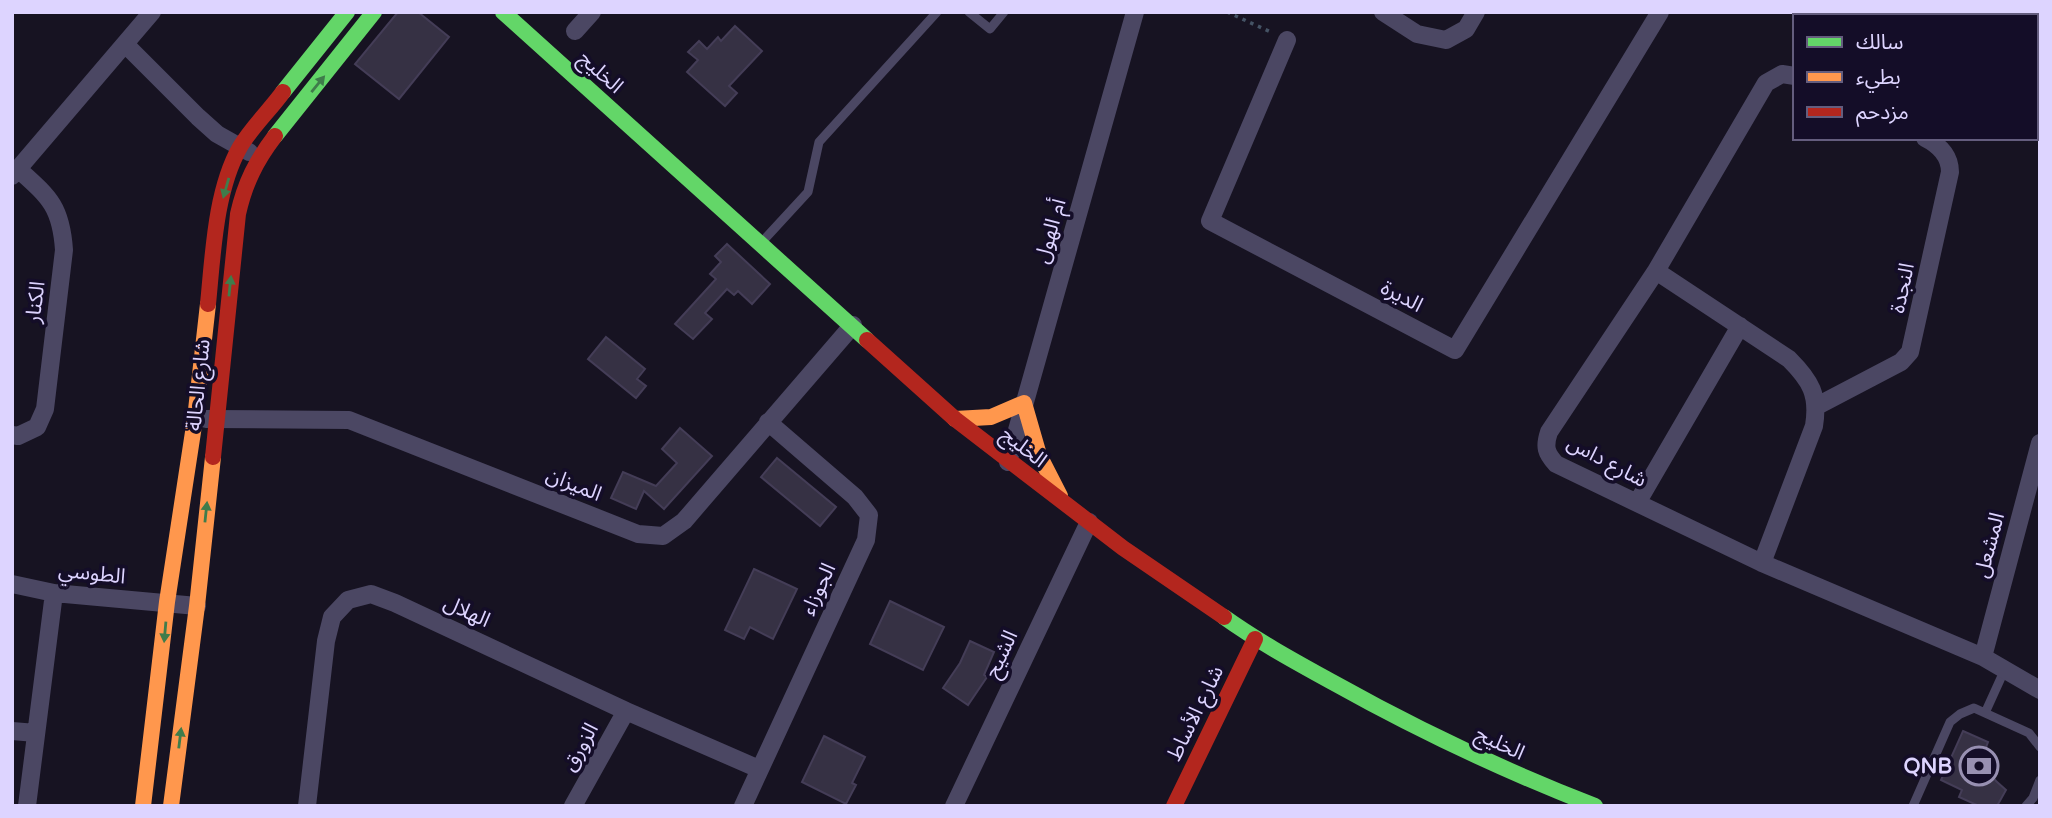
<svg xmlns="http://www.w3.org/2000/svg" width="2052" height="818" font-family="'Varela Round','Noto Sans Arabic',sans-serif">
<rect width="100%" height="100%" fill="#171322"/>
<path fill="#363144" stroke="#443d57" stroke-width="2" d="M398 12H418L449 37 399 99 355 64Z
M735 26 762 51 729 86 737 93 725 106 687 72 698 60 688 52 699 41 707 49 718 37 721 41Z
M727 244 770 284 752 304 738 291 734 295 727 289 705 313 712 319 693 339 675 324 716 279 710 274 721 262 715 256Z
M606 337 645 369 637 379 646 386 636 398 588 359Z
M680 428 712 456 664 509 644 491 636 509 611 498 623 472 656 486 677 463 662 449Z
M777 458 836 507 820 526 761 477Z
M754 569 797 589 773 639 750 627 744 639 725 630Z
M890 601 944 627 923 670 870 644Z
M970 641 994 652 984 675 987 677 968 705 943 688 960 663Z
M1963 731 1988 742 1984 753 1986 767 1996 781 2006 790 1997 806H1979L1959 797 1962 790 1941 780Z
M824 736 865 757 852 783 856 785 846 804 802 782Z"/>
<g fill="none" stroke-linecap="round" stroke-linejoin="round">
<path stroke="#455365" stroke-width="3.5" stroke-dasharray="3.5 5" stroke-linecap="butt" d="M1227 12 1273 33"/>
<path stroke="#4b4763" stroke-width="9" d="M969 12 990 29 1004 12
M762 242 808 192 819 142 937 12
M1985 713 2005 669
M1913 806 1950 722 1960 714 1974 708 2029 733 2040 747
M2026 806 2033 798 2040 780"/>
<path stroke="#4b4763" stroke-width="18" d="M1383 12 1417 34 1446 40 1466 29 1476 12
M2031 16 2033 12
M575 31 592 12
M1287 40 1210 221 1455 350 1660 12
M125 44 198 117 217 134 249 152
M2036 69 2040 70
M1795 76 1782 74 1766 83 1656 271 1549 432C1544 447 1546 453 1556 464L1762 563 1983 657 2040 690
M12 176 152 12
M1656 271 1789 359C1811 381 1819 395 1814 426L1762 563
M1817 406 1901 362 1910 352 1950 172C1950 155 1939 145 1925 138
M206 419 349 420 638 534 663 536 684 521 853 325
M12 435 18 436 37 427 45 409 64 250C61 206 49 197 18 169
M1008 462 1135 12
M1637 503 1740 326
M12 584 54 593 197 606
M1983 657 2040 443
M12 731 36 733
M27 806 54 593
M307 806 326 641 332 617 348 600 371 594 395 603 626 711 759 769
M573 806 626 711
M743 806 866 540 869 515 855 497 768 422
M954 806 1089 522"/>
<path stroke="#63d668" stroke-width="16" d="M503 12 867 340
M283 92 347 12
M275 136 374 12
M1224 617C1259 642 1296 662 1334 683 1418 730 1505 771 1595 806"/>
<path stroke="#ff974d" stroke-width="16" d="M955 419 991 417 1024 403 1039 455 1060 496
M143 806 167 602 195 419 208 304
M171 806 197 606 213 457"/>
<path stroke="#b3261e" stroke-width="16" d="M208 304C213 255 215 191 240 147 251 128 270 110 283 92
M867 340 955 419 1123 548 1224 617
M213 457 238 214C245 183 256 161 275 136
M1174 806 1255 639"/>
</g>
<defs><path id="oneway-solid" d="M-6-.8H1V-3.2L6.5 0L1 3.2V.8H-6Z" transform="scale(1.75)"/></defs>
<g fill="#3f7c4b">
<use href="#oneway-solid" transform="translate(318 84) rotate(-51)"/>
<use href="#oneway-solid" transform="translate(226 188) rotate(106)"/>
<use href="#oneway-solid" transform="translate(230 286) rotate(-84)"/>
<use href="#oneway-solid" transform="translate(206 512) rotate(-84)"/>
<use href="#oneway-solid" transform="translate(165 632) rotate(95)"/>
<use href="#oneway-solid" transform="translate(180 738) rotate(-83)"/>
</g>
<defs>
<symbol id="bank-ring" viewBox="-11 -11 22 22"><circle r="9.5" fill="#140d28" stroke="#9890b2" stroke-width="1.5"/><path d="M-6-4H6V4H-6ZM0-2.3a2.3 2.3 0 1 0 0 4.6a2.3 2.3 0 1 0 0-4.6Z" fill="#9890b2"/></symbol>
</defs>
<g fill-rule="evenodd">
<use href="#bank-ring" x="1957" y="744" width="44" height="44"/>
</g>
<g text-anchor="middle" stroke-width="7" stroke-linejoin="round" paint-order="stroke">
<g font-size="21" fill="#ddd4ff" stroke="#140d28">
<text transform="translate(601 72) rotate(42)" y="7">الخليج</text>
<text transform="translate(1050 231) rotate(-74)" y="7">أم الهول</text>
<text transform="translate(1902 288) rotate(-78)" y="7">النجدة</text>
<text transform="translate(1402 296) rotate(28)" y="7">الديرة</text>
<text transform="translate(35 302) rotate(-83)" y="7">الكنار</text>
<text transform="translate(198 385) rotate(-84)" y="7">شارع الحالة</text>
<text transform="translate(1024 447) rotate(38)" y="7">الخليج</text>
<text transform="translate(1607 461) rotate(28)" y="7">شارع داس</text>
<text transform="translate(574 484) rotate(22)" y="7">الميزان</text>
<text transform="translate(1989 545) rotate(-75)" y="7">المشعل</text>
<text transform="translate(92 573) rotate(6)" y="7">الطوسي</text>
<text transform="translate(818 589) rotate(-65)" y="7">الجوزاء</text>
<text transform="translate(467 611) rotate(25)" y="7">الهلال</text>
<text transform="translate(1001 654) rotate(-65)" y="7">الشيح</text>
<text transform="translate(1195 713) rotate(-64)" y="7">شارع الأساط</text>
<text transform="translate(1500 743) rotate(25)" y="7">الخليج</text>
<text transform="translate(580 747) rotate(-61)" y="7">الزورق</text>
</g>
<g font-size="21" font-weight="bold" fill="#ddd4ff" stroke="#140d28" text-anchor="end">
<text x="1952" y="773">QNB</text>
</g>
</g>
<rect width="2052" height="818" fill="none" stroke="#ddd4ff" stroke-width="28"/>
<rect x="1793" y="14" width="245" height="126" fill="#140d28" stroke="#645d7e" stroke-width="2"/>
<rect x="1807" y="37" width="35" height="10" fill="#63d668" stroke="#645d7e" stroke-width="2"/>
<text x="1856" y="49" font-size="21" fill="#ddd4ff">سالك</text>
<rect x="1807" y="72" width="35" height="10" fill="#ff974d" stroke="#645d7e" stroke-width="2"/>
<text x="1856" y="84" font-size="21" fill="#ddd4ff">بطيء</text>
<rect x="1807" y="107" width="35" height="10" fill="#b3261e" stroke="#645d7e" stroke-width="2"/>
<text x="1856" y="119" font-size="21" fill="#ddd4ff">مزدحم</text>
</svg>
